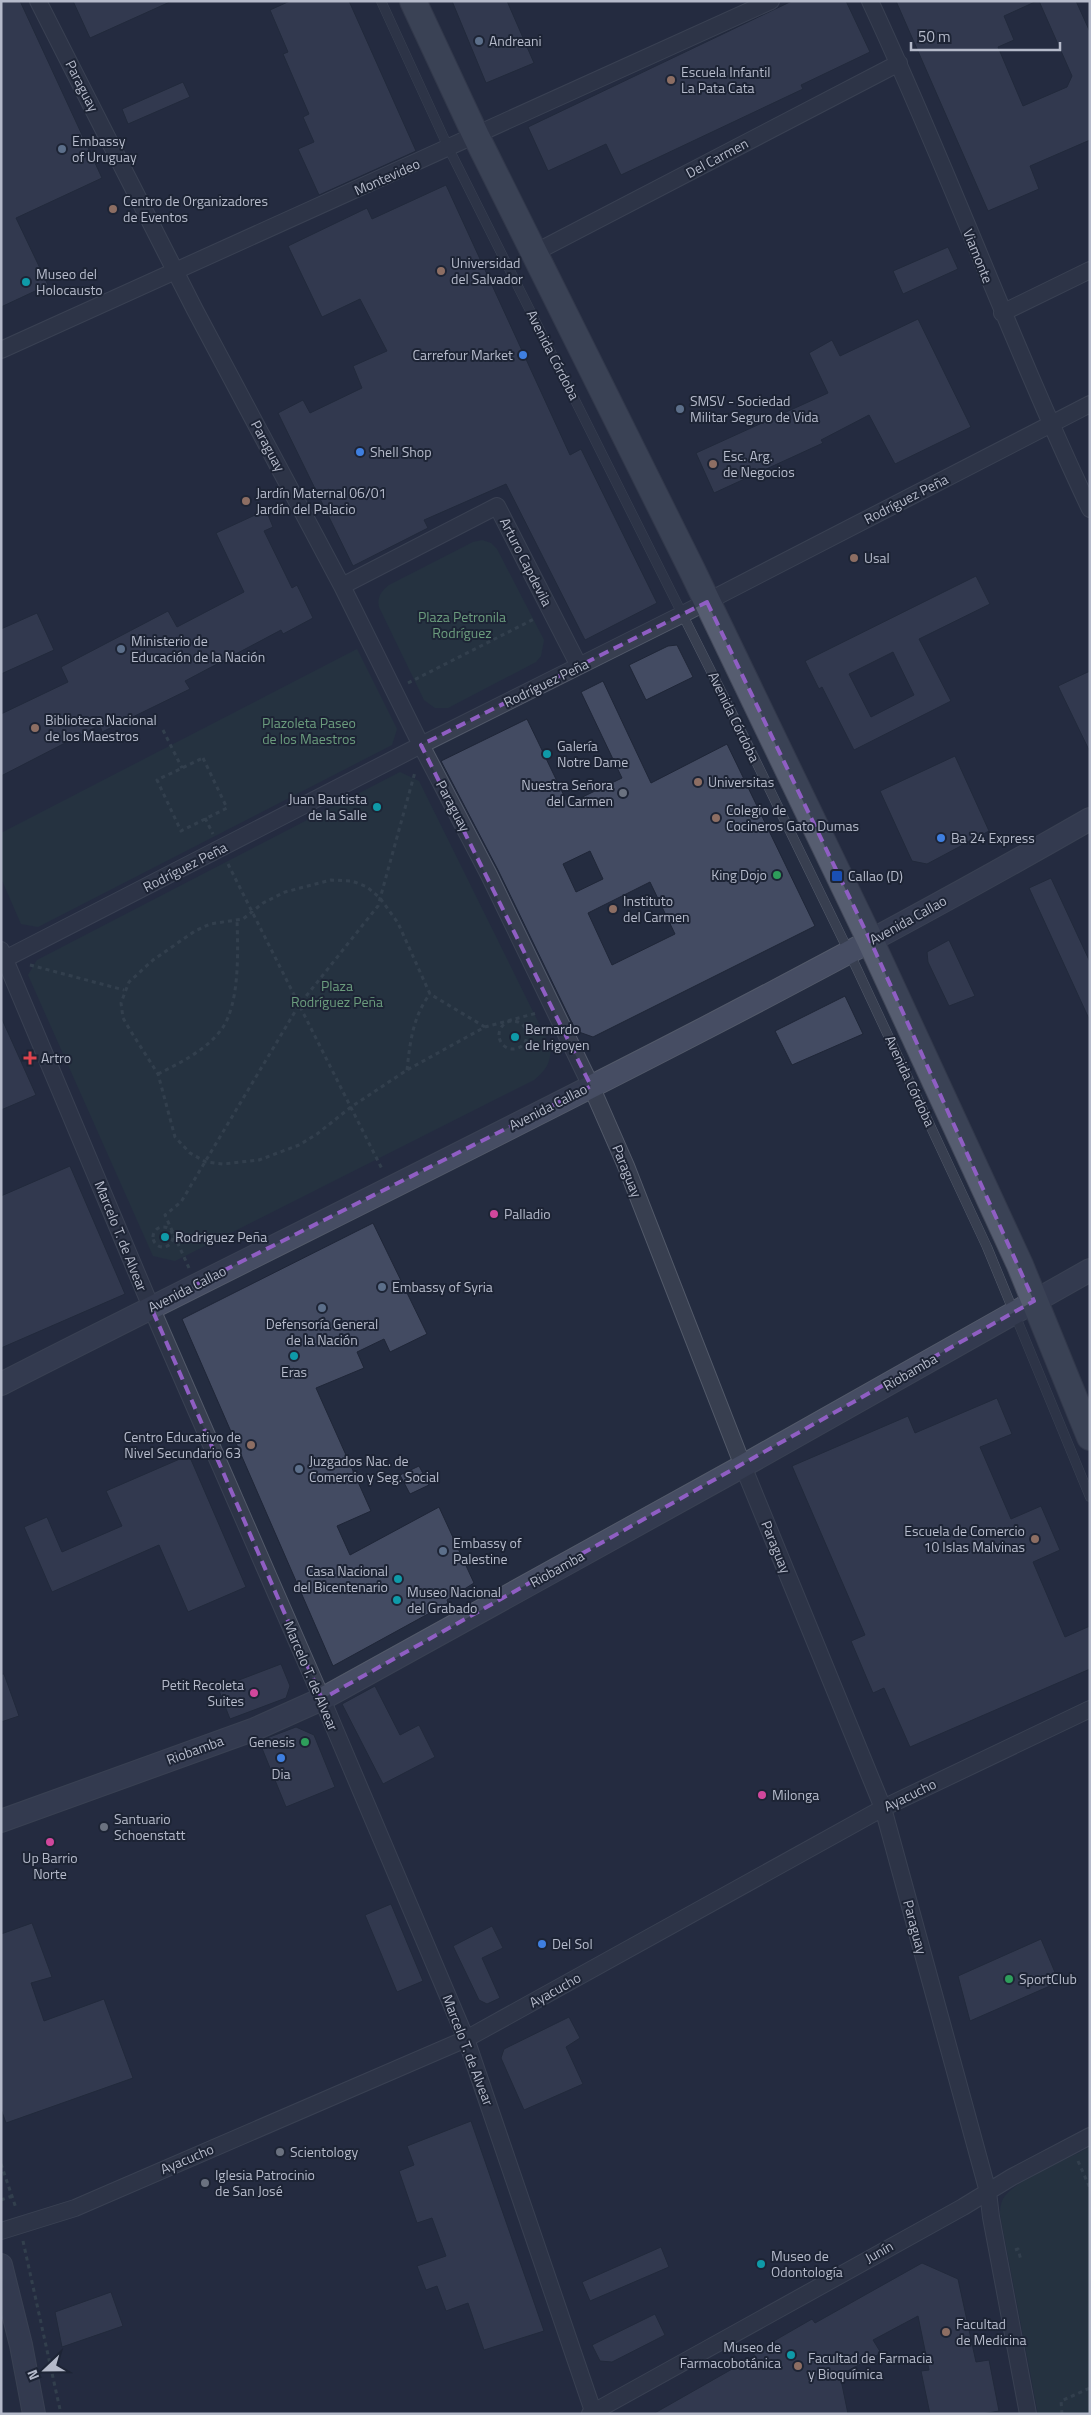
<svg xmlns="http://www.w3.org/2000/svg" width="1091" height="2415" font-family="'Titillium Web',sans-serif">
<rect width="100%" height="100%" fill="#242c40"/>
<path fill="#263a41" d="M482 540 491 543 497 549 544 640 541 656 536 662 448 708H435L424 700 379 607C377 598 381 591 389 585L473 542Z
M357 649 397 729 392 745 38 927 21 924 1 878V833Z
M400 772 419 781 551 1048C550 1064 546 1070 534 1080L175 1261 153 1256 28 975 37 960Z
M1090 2147V2414H1038L1000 2214C1000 2208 1001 2201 1005 2196 1017 2179 1070 2158 1090 2147Z"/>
<path fill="#434b62" stroke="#1f2637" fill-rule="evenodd" d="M1 1H20L102 178 16 218 48 285 1 307Z
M73 1H172L90 38Z
M290 1H349L416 151 319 195 298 149 314 142 303 117 309 114 283 54 288 52 270 10Z
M452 1H507L534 63 486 83Z
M792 1H846L870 52 801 85 803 89 621 175 606 144 548 171 528 127Z
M896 1H1037L1004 16 1014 40 998 47 1023 106 1067 87 1072 76 1039 1H1076L1090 32V140L1030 166 1039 189 988 211Z
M183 82 190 97 128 124 122 109Z
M446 185 570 455 581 449 657 603 585 640 506 484 424 520 428 528 353 566 278 413 303 400 310 413 362 388 353 366 387 351 360 299 322 317 288 246 367 208 372 219Z
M948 247 958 269 903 294 893 271Z
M918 319 971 427 895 464 869 415 821 440 823 443 714 493 696 453 828 393 809 353 832 340 840 356Z
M266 510 273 527 264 531 292 588 297 585 313 618 283 634 281 630 185 681 190 689 102 732 100 725 1 776V714L68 682 61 667 168 611 177 627 244 592 216 533Z
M976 576 990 604 919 639 951 701 854 750 822 687 819 689 805 661ZM893 652 914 695 871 717 849 674Z
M37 613 54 650 1 674V629Z
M677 645 693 677 646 700 629 665 668 646Z
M1090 671V752L1058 686Z
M603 681 651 783 727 744 815 926 593 1037 576 1031 498 870 441 761 527 719 568 804 622 778 581 692ZM590 851 603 879 576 892 563 864ZM650 882 675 934 612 965 588 913Z
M955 756 989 831 927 864 912 861 880 791Z
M1051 878 1090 962V1021L1029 888Z
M949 940 975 996 949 1006 928 962 927 952Z
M845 996 863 1034 792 1065 775 1031Z
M1 1017 36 1095 1 1110Z
M70 1166 125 1294 1 1348V1196Z
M373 1223 427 1334 390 1352 384 1339 357 1352 364 1368 316 1388 371 1511 337 1526 350 1555 439 1507 474 1583 447 1600 448 1603 333 1666 182 1319Z
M997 1398 1012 1434 980 1447 1011 1519 1041 1506 1060 1550 1033 1562 1065 1637 1090 1626V1669L910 1747 884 1688 873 1693 851 1641 865 1635 792 1466 908 1416 915 1433Z
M189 1455 246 1587 188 1612 159 1545 52 1592 24 1527 47 1517 62 1552 122 1526 106 1491Z
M419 1466 429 1485 410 1494 400 1475Z
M281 1664 290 1686 286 1698 230 1719 218 1688Z
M1 1674H4L19 1716 1 1722Z
M375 1686 400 1735 419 1725 435 1757 383 1784 342 1704Z
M296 1727 314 1735 335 1787 286 1807 259 1741Z
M391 1904 423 1981 397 1992 365 1915Z
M32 1923 52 1977 31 1983 44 2021 104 1999 133 2078 6 2123 1 2109V1934Z
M492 1926 503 1948 482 1958 500 1998 487 2004 479 2000 453 1946Z
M1041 1939 1059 1982 970 2021 958 1976Z
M569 2017 580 2038 566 2047 583 2084 524 2110 501 2058 504 2049Z
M471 2121 544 2331 484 2350 468 2303 446 2311 437 2286 426 2290 417 2266 446 2256 432 2218 417 2223 399 2171 414 2165 407 2146Z
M661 2247 669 2267 590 2301 582 2282Z
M922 2263 958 2279 976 2362 989 2360 999 2411 982 2414H930L921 2371 929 2370 918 2316 873 2340 881 2353 840 2375 848 2414H653L755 2356 753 2353 812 2319 815 2323Z
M111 2292 123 2326 62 2347 55 2312Z
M655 2314 665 2335 612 2362 600 2361 592 2345Z"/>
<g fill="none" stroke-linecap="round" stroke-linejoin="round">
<defs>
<path id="lane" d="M381 1 449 149 744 737 849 952 987 1247 1090 1497"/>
<path id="street" d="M38 1 195 310 342 586 421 745 489 875 591 1086 626 1166 743 1466 883 1808 988 2192 991 2217 1028 2414
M870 1C948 168 1011 342 1090 509
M534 253 899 63
M1002 313 1090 270
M1 350 771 1
M342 586 497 506 579 666
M1 950 151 1307 322 1699 466 2039 594 2414
M1 961 421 745 683 614 1090 404
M1 2231 75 2208 466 2039 883 1808 1090 1709
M590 2414 963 2207 1012 2177 1090 2136"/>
<path id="secondary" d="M1 1384C365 1198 735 1023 1090 819
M1 1821 255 1729 322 1699 743 1466 1090 1270
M1 2265 21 2345 34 2414"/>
<path id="primary" d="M413 1 476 136 692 570 870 940 1020 1265 1090 1437"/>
</defs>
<use href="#lane" stroke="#535a6a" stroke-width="10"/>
<use href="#street" stroke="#535a6a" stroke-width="18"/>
<use href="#secondary" stroke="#535a6a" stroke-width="24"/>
<use href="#primary" stroke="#424859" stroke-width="28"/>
<path stroke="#44575e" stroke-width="3" stroke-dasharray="4 4" stroke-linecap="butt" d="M408 683 536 618
M163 730 182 768
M203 758 227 808 181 831 157 780Z
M205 818 213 834
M228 864 382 1169
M30 965 124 990
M499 1035a14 14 0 1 1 28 0a14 14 0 1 1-28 0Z
M485 1027 430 994 398 923 380 898 367 887 352 881 331 880 285 892 263 903 243 919 210 924 195 931 153 960 129 982 121 1003 123 1018 130 1030 158 1074 175 1137 190 1153 206 1162 223 1164 259 1160 299 1145 317 1134 351 1107 407 1070 485 1027 537 1013
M407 1070C410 1042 413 1016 430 994
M158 1074C180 1063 206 1050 221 1030 240 1005 238 951 237 920
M153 1237a10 10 0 1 1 20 0a10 10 0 1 1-20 0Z
M189 1268 165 1215 181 1202 299 1005 378 906 415 772
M1078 2161 1090 2188
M1 2164 16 2208
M1 2200 12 2196
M23 2241 61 2414
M1015 2250 1018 2249 1021 2260
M1062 2414 1061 2401 1090 2388"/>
<use href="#lane" stroke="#383f50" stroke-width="9"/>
<use href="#street" stroke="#383f50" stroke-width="16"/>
<use href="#secondary" stroke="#464d63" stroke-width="22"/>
<use href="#primary" stroke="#565d70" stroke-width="26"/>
</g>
<path d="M0 0H1091V2415H0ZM707 602 870 940 1034 1301 322 1699 151 1307 591 1086 421 745Z" fill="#242c40" fill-opacity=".55" fill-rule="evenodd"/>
<path fill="none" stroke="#8f5ec3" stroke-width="4" stroke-dasharray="10 6" stroke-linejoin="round" d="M707 602 870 940 1034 1301 322 1699 151 1307 591 1086 421 745Z"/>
<g fill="#5c6f8a" stroke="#1d2435" stroke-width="2">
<circle cx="479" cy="41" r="5"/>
<circle cx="62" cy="149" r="5"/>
<circle cx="680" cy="409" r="5"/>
<circle cx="121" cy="649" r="5"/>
<circle cx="382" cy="1287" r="5"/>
<circle cx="322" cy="1308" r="5"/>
<circle cx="299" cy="1469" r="5"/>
<circle cx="443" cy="1551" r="5"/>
</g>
<g fill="#8d6e63" stroke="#1d2435" stroke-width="2">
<circle cx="671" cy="80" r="5"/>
<circle cx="113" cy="209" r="5"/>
<circle cx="441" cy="271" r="5"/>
<circle cx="713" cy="464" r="5"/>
<circle cx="246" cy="501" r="5"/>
<circle cx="854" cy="558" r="5"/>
<circle cx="35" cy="728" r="5"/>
<circle cx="698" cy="782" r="5"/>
<circle cx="716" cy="818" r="5"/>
<circle cx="613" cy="909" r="5"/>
<circle cx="251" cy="1445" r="5"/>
<circle cx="1035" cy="1539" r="5"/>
<circle cx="946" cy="2332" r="5"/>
<circle cx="798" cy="2366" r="5"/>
</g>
<g fill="#0f9aa8" stroke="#1d2435" stroke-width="2">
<circle cx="26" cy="282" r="5"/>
<circle cx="547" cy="754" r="5"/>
<circle cx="377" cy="807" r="5"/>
<circle cx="515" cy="1037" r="5"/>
<circle cx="165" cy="1237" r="5"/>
<circle cx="294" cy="1356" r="5"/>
<circle cx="398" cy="1579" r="5"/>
<circle cx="397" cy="1600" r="5"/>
<circle cx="761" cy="2264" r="5"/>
<circle cx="791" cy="2355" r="5"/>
</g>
<g fill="#3f7fe0" stroke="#1d2435" stroke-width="2">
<circle cx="523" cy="355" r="5"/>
<circle cx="360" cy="452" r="5"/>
<circle cx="941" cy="838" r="5"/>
<circle cx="281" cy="1758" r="5"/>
<circle cx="542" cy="1944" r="5"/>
</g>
<g fill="#6b7280" stroke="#1d2435" stroke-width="2">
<circle cx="623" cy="793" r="5"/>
<circle cx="104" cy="1827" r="5"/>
<circle cx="280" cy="2152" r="5"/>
<circle cx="205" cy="2183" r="5"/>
</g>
<g fill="#2e9e5b" stroke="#1d2435" stroke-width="2">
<circle cx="777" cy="875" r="5"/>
<circle cx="305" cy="1742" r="5"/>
<circle cx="1009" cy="1979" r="5"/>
</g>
<rect fill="#1a4fb4" stroke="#1d2435" stroke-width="2" x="831" y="870" width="12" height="12" rx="2.5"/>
<path fill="#e0444e" stroke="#1d2435" stroke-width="2" d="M27.5 1050.5h5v5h5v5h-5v5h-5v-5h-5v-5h5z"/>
<g fill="#d1479c" stroke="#1d2435" stroke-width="2">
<circle cx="494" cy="1214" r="5"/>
<circle cx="254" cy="1693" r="5"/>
<circle cx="762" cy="1795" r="5"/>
<circle cx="50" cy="1842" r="5"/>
</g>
<g text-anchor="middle" stroke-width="4" stroke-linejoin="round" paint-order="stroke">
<g font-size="14" fill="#b5baca" stroke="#1d2435" text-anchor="start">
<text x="489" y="46">Andreani</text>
<text x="681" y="77">Escuela Infantil<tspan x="681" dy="16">La Pata Cata</tspan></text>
<text x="72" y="146">Embassy<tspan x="72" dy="16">of Uruguay</tspan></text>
<text x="123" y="206">Centro de Organizadores<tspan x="123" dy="16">de Eventos</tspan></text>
<text x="451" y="268">Universidad<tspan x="451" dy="16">del Salvador</tspan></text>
<text x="36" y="279">Museo del<tspan x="36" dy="16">Holocausto</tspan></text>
<text x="513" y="360" text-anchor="end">Carrefour Market</text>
<text x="690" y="406">SMSV - Sociedad<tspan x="690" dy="16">Militar Seguro de Vida</tspan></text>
<text x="370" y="457">Shell Shop</text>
<text x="723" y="461">Esc. Arg.<tspan x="723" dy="16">de Negocios</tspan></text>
<text x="256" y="498">Jardín Maternal 06/01<tspan x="256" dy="16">Jardín del Palacio</tspan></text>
<text x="864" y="563">Usal</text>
<text x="131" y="646">Ministerio de<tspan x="131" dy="16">Educación de la Nación</tspan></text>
<text x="45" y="725">Biblioteca Nacional<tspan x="45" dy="16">de los Maestros</tspan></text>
<text x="557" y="751">Galería<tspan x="557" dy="16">Notre Dame</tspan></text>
<text x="708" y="787">Universitas</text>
<text x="613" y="790" text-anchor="end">Nuestra Señora<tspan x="613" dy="16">del Carmen</tspan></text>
<text x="367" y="804" text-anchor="end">Juan Bautista<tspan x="367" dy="16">de la Salle</tspan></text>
<text x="726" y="815">Colegio de<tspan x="726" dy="16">Cocineros Gato Dumas</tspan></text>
<text x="951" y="843">Ba 24 Express</text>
<text x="767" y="880" text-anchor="end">King Dojo</text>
<text x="848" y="881">Callao (D)</text>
<text x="623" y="906">Instituto<tspan x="623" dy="16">del Carmen</tspan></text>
<text x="525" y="1034">Bernardo<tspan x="525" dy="16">de Irigoyen</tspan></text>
<text x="41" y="1063">Artro</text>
<text x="504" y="1219">Palladio</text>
<text x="175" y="1242">Rodriguez Peña</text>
<text x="392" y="1292">Embassy of Syria</text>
<text x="322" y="1329" text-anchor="middle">Defensoría General<tspan x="322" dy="16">de la Nación</tspan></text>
<text x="294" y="1377" text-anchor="middle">Eras</text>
<text x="241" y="1442" text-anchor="end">Centro Educativo de<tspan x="241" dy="16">Nivel Secundario 63</tspan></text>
<text x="309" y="1466">Juzgados Nac. de<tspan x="309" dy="16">Comercio y Seg. Social</tspan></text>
<text x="1025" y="1536" text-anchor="end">Escuela de Comercio<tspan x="1025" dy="16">10 Islas Malvinas</tspan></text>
<text x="453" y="1548">Embassy of<tspan x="453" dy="16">Palestine</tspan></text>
<text x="388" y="1576" text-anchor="end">Casa Nacional<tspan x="388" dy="16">del Bicentenario</tspan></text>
<text x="407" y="1597">Museo Nacional<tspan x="407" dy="16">del Grabado</tspan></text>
<text x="244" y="1690" text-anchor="end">Petit Recoleta<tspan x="244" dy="16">Suites</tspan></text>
<text x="295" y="1747" text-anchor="end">Genesis</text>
<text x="281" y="1779" text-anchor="middle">Dia</text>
<text x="772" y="1800">Milonga</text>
<text x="114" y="1824">Santuario<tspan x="114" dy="16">Schoenstatt</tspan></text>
<text x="50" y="1863" text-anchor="middle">Up Barrio<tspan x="50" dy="16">Norte</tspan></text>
<text x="552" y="1949">Del Sol</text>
<text x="1019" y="1984">SportClub</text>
<text x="290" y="2157">Scientology</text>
<text x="215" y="2180">Iglesia Patrocinio<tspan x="215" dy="16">de San José</tspan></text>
<text x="771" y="2261">Museo de<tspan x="771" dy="16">Odontología</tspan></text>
<text x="956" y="2329">Facultad<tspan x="956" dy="16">de Medicina</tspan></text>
<text x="781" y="2352" text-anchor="end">Museo de<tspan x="781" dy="16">Farmacobotánica</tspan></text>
<text x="808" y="2363">Facultad de Farmacia<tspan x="808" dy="16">y Bioquímica</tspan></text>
</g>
<g font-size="14" fill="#b5baca" stroke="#1d2435">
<text transform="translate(82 86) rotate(63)" y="5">Paraguay</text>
<text transform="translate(717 158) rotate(-28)" y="5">Del Carmen</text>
<text transform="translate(387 177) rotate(-24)" y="5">Montevideo</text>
<text transform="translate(978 256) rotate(68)" y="5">Viamonte</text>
<text transform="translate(553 355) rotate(63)" y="5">Avenida Córdoba</text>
<text transform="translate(268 446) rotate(62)" y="5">Paraguay</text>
<text transform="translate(906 499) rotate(-27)" y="5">Rodríguez Peña</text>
<text transform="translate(526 562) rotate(63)" y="5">Arturo Capdevila</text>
<text transform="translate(546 683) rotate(-26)" y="5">Rodríguez Peña</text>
<text transform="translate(734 717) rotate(64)" y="5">Avenida Córdoba</text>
<text transform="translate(453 806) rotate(62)" y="5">Paraguay</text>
<text transform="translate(185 867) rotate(-27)" y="5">Rodríguez Peña</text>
<text transform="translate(908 920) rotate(-29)" y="5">Avenida Callao</text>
<text transform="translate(910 1081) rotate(65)" y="5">Avenida Córdoba</text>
<text transform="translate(548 1107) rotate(-27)" y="5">Avenida Callao</text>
<text transform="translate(627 1171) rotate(68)" y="5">Paraguay</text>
<text transform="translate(121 1236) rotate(68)" y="5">Marcelo T. de Alvear</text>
<text transform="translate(187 1289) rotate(-27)" y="5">Avenida Callao</text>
<text transform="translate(910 1372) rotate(-30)" y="5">Riobamba</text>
<text transform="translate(776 1547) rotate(68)" y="5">Paraguay</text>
<text transform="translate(557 1569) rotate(-29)" y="5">Riobamba</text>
<text transform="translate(311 1676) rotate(67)" y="5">Marcelo T. de Alvear</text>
<text transform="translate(195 1750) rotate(-20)" y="5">Riobamba</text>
<text transform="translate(910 1795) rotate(-26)" y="5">Ayacucho</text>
<text transform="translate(915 1927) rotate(75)" y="5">Paraguay</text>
<text transform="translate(555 1990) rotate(-29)" y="5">Ayacucho</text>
<text transform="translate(468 2050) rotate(69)" y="5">Marcelo T. de Alvear</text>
<text transform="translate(187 2159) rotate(-23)" y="5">Ayacucho</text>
<text transform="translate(879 2252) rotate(-29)" y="5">Junín</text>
</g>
<g font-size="14" fill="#6b9c7d" stroke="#1d2435">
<text x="462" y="622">Plaza Petronila<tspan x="462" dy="16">Rodríguez</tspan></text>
<text x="309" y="728">Plazoleta Paseo<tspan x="309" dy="16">de los Maestros</tspan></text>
<text x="337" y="991">Plaza<tspan x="337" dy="16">Rodríguez Peña</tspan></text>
</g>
</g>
<rect width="1091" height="2415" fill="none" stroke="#b5baca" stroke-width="5"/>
<g transform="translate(45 2370) rotate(248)" stroke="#1d2435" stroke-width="4" paint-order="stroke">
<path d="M0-4L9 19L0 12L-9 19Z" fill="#b5baca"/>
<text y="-8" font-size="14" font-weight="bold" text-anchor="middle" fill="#b5baca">N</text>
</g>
<path d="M911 42v8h149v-8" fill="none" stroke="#b5baca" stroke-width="2.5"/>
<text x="918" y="42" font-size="15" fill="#b5baca" stroke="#1d2435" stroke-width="4" paint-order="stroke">50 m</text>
</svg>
